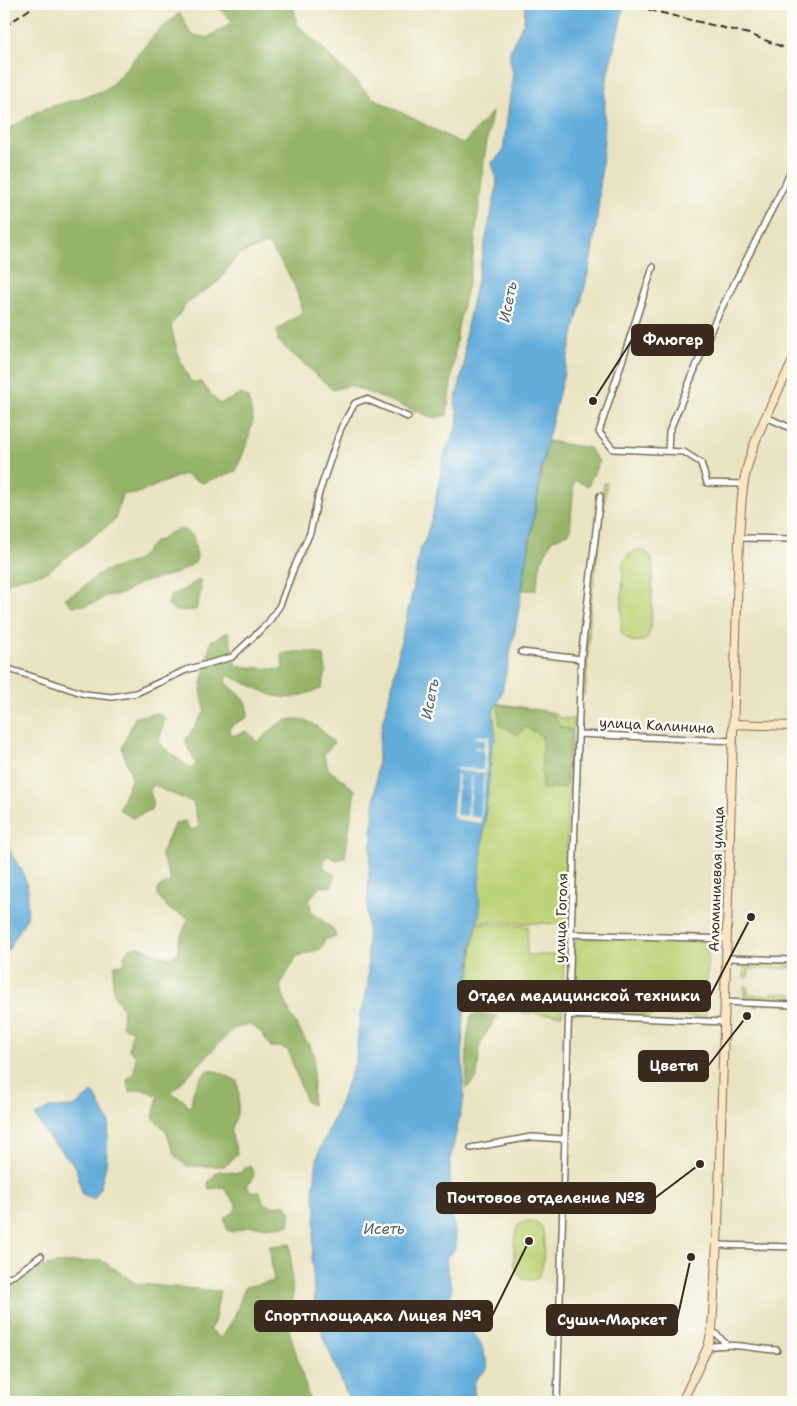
<svg xmlns="http://www.w3.org/2000/svg" width="797" height="1406" font-family="'Shantell Sans',sans-serif">
<rect width="100%" height="100%" fill="#fdfcf7"/>
<filter id="ink" filterUnits="userSpaceOnUse"><feTurbulence type="fractalNoise" baseFrequency=".02" numOctaves="2"/><feDisplacementMap in="SourceGraphic" scale="10" xChannelSelector="R" yChannelSelector="G"/><feConvolveMatrix kernelMatrix="1 2 1 2 8 2 1 2 1" color-interpolation-filters="sRGB"/></filter>
<filter id="wash" filterUnits="userSpaceOnUse"><feTurbulence type="fractalNoise" baseFrequency=".0096" numOctaves="4" result="noise"/><feDisplacementMap in="SourceGraphic" scale="20" xChannelSelector="R" yChannelSelector="G"/><feGaussianBlur stdDeviation="1.12" result="paint"/><feColorMatrix in="noise" values="0 0 0 0 0 0 0 0 0 0 0 0 0 0 0 0 0 1.4 0 .05"/><feComposite in="paint" operator="in"/></filter>
<g filter="url(#wash)">
<rect width="100%" height="100%" fill="#e9e3c1"/>
<path fill="#bcd276" stroke="#7c7e4a" d="M604 483H607L591 602 586 690 583 696 589 601Z
M638 550C648 551 650 555 653 564L651 627 648 637 643 641C633 643 627 641 621 632L623 563 628 555Z
M489 702 553 712 560 718 574 719 569 780 565 895 567 899H566L568 924 475 922Z
M478 924 528 926 527 955H564L562 1015 468 1010 473 945Z
M575 938 708 942 706 1017 573 1013Z
M745 962 787 963V965L793 966V968L749 969 748 977H744Z
M744 986H748V995L771 996 772 993 793 994V1001L744 1000Z
M527 1221C532 1221 538 1221 541 1226 546 1232 544 1270 539 1276 530 1286 515 1276 514 1264 514 1252 513 1236 518 1225Z"/>
<path fill="#95b467" stroke="#686f42" d="M215 4H293L297 24 373 98 463 144 492 112 485 153 472 265 458 327 447 415 434 418 349 385 333 390 278 341 277 330 302 312C298 287 284 263 267 244L238 255 219 281 185 305 171 326 179 358 191 382H201L219 404 242 394 248 398 253 419 248 441 236 471 202 483 184 474 135 494H122L115 520 47 572 11 581 4 588V132L40 110 94 94 110 87 157 32 180 13 191 34 207 38 233 22Z
M547 441 589 448 599 462 588 486 574 480 570 532 552 540 541 562 536 590H522Z
M179 529 186 531 193 536 197 557 195 563 177 573 138 584 122 594 105 596 99 601 87 605 72 606 65 598 78 591 102 572 138 560 155 541 161 540 169 533Z
M200 579 201 591 196 610 176 611 168 605 170 595 183 590Z
M228 632 236 666 283 670 282 654C297 651 310 650 324 656L326 673 321 689 292 698 274 696 228 675 225 683C239 693 248 699 248 717L229 727 232 736 247 731 257 742C265 737 271 729 279 724 302 711 319 726 334 743L324 754 328 769 355 790 345 857 337 860 326 855 323 867 335 875 332 886 320 887 309 899 311 911 333 929 336 937 325 939 321 949 297 956 280 986 290 1014 314 1054 312 1105 306 1102 288 1050 280 1047H271L260 1031 249 1024 233 1029 171 1093 184 1100 188 1107 192 1105C190 1093 199 1078 208 1070L219 1072 237 1081 239 1093 238 1110 231 1132 237 1153 228 1164 223 1166H187L175 1156 166 1131 153 1118 158 1096 142 1089 129 1092 127 1080 134 1072 136 1057 129 1050 132 1030 122 1026 123 1008C111 995 112 982 115 965L125 964 124 955 130 948 140 947 169 958 178 954 179 940 189 918 169 909 158 897V888L171 881 161 854 175 823 185 821 191 830 199 827 193 802 165 791 155 785 149 789 153 801 151 810 132 818 119 809 132 778 122 748 135 717 159 713 165 719 158 743 191 769 196 764 185 741 205 711 201 689 211 641Z
M498 704 553 714 561 727 572 730 565 788 542 789V736L525 727 518 735 500 725Z
M480 1013 497 1016 480 1043 477 1078 466 1089 467 1040 471 1016Z
M250 1166 254 1173 252 1181 247 1184 250 1191 260 1192 264 1204 274 1206 285 1204 291 1212 289 1225 278 1227 250 1226 233 1232 227 1230 224 1218 233 1213 237 1206 224 1187 209 1189 208 1183 218 1171 241 1173 243 1169Z
M290 1244 293 1301 288 1326 310 1402H4V1287L38 1268 55 1264 101 1260 137 1284 220 1291 214 1323 209 1330 221 1338 234 1318 245 1287 274 1281 269 1246Z"/>
<path fill="#62acda" stroke="#4e6b7c" d="M525 4H624L619 28 608 72 605 94 604 140 597 220 590 265 543 459 515 631 501 695 493 712 496 740 492 743 479 886 480 911 472 944 468 989 465 997 462 1047 464 1097 450 1160V1202L456 1238V1245L454 1250 447 1257 446 1263 452 1287 449 1304 454 1313 465 1323 481 1344 488 1366C486 1370 484 1372 480 1375 471 1382 474 1392 476 1402H350L323 1336 315 1305 312 1258 316 1208 313 1192 317 1159 320 1149 338 1108 356 1060 360 1014 368 986 367 915 369 871 379 744 383 719 391 691 400 645 414 585 419 552 425 540 433 514 444 455 457 426 458 414 455 403 464 366 465 336 496 191 497 180 492 163 503 151 513 72 510 61V51L524 21Z
M4 836 13 857 23 872 28 890 27 917 4 957Z
M93 1092 109 1122 106 1165 100 1189 94 1199 82 1194 76 1167 48 1137 35 1116 49 1108 74 1107Z"/>
<path fill="#e9e3c1" d="M476 736H489L481 823 456 819 453 817 456 775H459L456 815 467 816 471 776H473L469 816 480 818 484 773 456 770V768L483 770 484 750 474 749 475 747 484 748 485 739 475 738Z"/>
</g>
<g filter="url(#ink)">
<g fill="none" stroke-linecap="round" stroke-linejoin="round">
<defs>
<path id="minor" d="M653 267 599 432 613 449 684 452 701 463 707 483 744 484
M766 417 793 429
M668 451 669 432 714 323 793 168
M739 538 793 539
M521 652 581 659
M4 670H12L85 694 112 697 136 693 186 670 232 657 268 623 280 605 293 570 310 533 319 493 341 428 355 403 366 399 408 417
M579 734 734 741
M571 934 727 939
M726 958 793 960
M724 1002 793 1005
M569 1015 724 1022
M471 1148 531 1137 565 1139
M717 1245 793 1247
M4 1280 16 1274 41 1256
M712 1330 726 1344
M708 1347C729 1342 755 1349 777 1350
M557 1402 571 934 581 659 600 496"/>
<path id="secondary" d="M734 724 793 726
M682 1402 708 1347 712 1330 718 1224 739 538C741 513 741 488 748 464 758 428 777 394 793 361"/>
</defs>
<use href="#minor" stroke="#786b57" stroke-width="8"/>
<use href="#secondary" stroke="#786b57" stroke-width="10"/>
<use href="#minor" stroke="#fff" stroke-width="5"/>
<use href="#secondary" stroke="#fbe6c4" stroke-width="8"/>
<path stroke="#3b2a1e" stroke-width="2" stroke-dasharray="8 4" stroke-linecap="butt" d="M625 4 749 34 793 51
M4 27 37 4"/>
</g>
</g>
<g text-anchor="middle" stroke-width="5" stroke-linejoin="round" paint-order="stroke">
<g font-size="14" fill="#3b2a1e" stroke="#fdfcf7">
<text transform="translate(657 725) rotate(3)" y="5">улица Калинина</text>
<text transform="translate(716 879) rotate(-88)" y="5">Алюминиевая улица</text>
<text transform="translate(561 918) rotate(-88)" y="5">улица Гоголя</text>
</g>
<g font-size="15" font-style="italic" fill="#4b5e69" stroke="#fdfcf7">
<text transform="translate(508 302) rotate(-79)" y="5">Исеть</text>
<text transform="translate(430 699) rotate(-79)" y="5">Исеть</text>
<text x="384" y="1234">Исеть</text>
</g>
</g>
<path fill="none" stroke="#3b2a1e" stroke-width="2" d="M593 401L632 340M751 917L710 996M747 1016L708 1066M700 1164L655 1198M529 1241L492 1316M691 1257L677 1320"/>
<g fill="#3b2a1e" stroke="#fdfcf7" stroke-width="2">
<circle cx="593" cy="401" r="5"/>
<circle cx="751" cy="917" r="5"/>
<circle cx="747" cy="1016" r="5"/>
<circle cx="700" cy="1164" r="5"/>
<circle cx="529" cy="1241" r="5"/>
<circle cx="691" cy="1257" r="5"/>
</g>
<g fill="#3b2a1e" stroke="#3b2a1e" stroke-width="2">
<rect x="632" y="325" width="81" height="30" rx="5"/>
<rect x="458" y="981" width="252" height="30" rx="5"/>
<rect x="639" y="1051" width="69" height="30" rx="5"/>
<rect x="437" y="1183" width="218" height="30" rx="5"/>
<rect x="255" y="1301" width="237" height="30" rx="5"/>
<rect x="547" y="1305" width="130" height="30" rx="5"/>
</g>
<g font-size="15" text-anchor="middle" font-weight="bold" fill="#fff">
<text x="673" y="345">Флюгер</text>
<text x="584" y="1001">Отдел медицинской техники</text>
<text x="674" y="1071">Цветы</text>
<text x="546" y="1203">Почтовое отделение №8</text>
<text x="373" y="1321">Спортплощадка Лицея №9</text>
<text x="612" y="1325">Суши-Маркет</text>
</g>
<rect width="797" height="1406" fill="none" stroke="#fdfcf7" stroke-width="20"/>
</svg>
